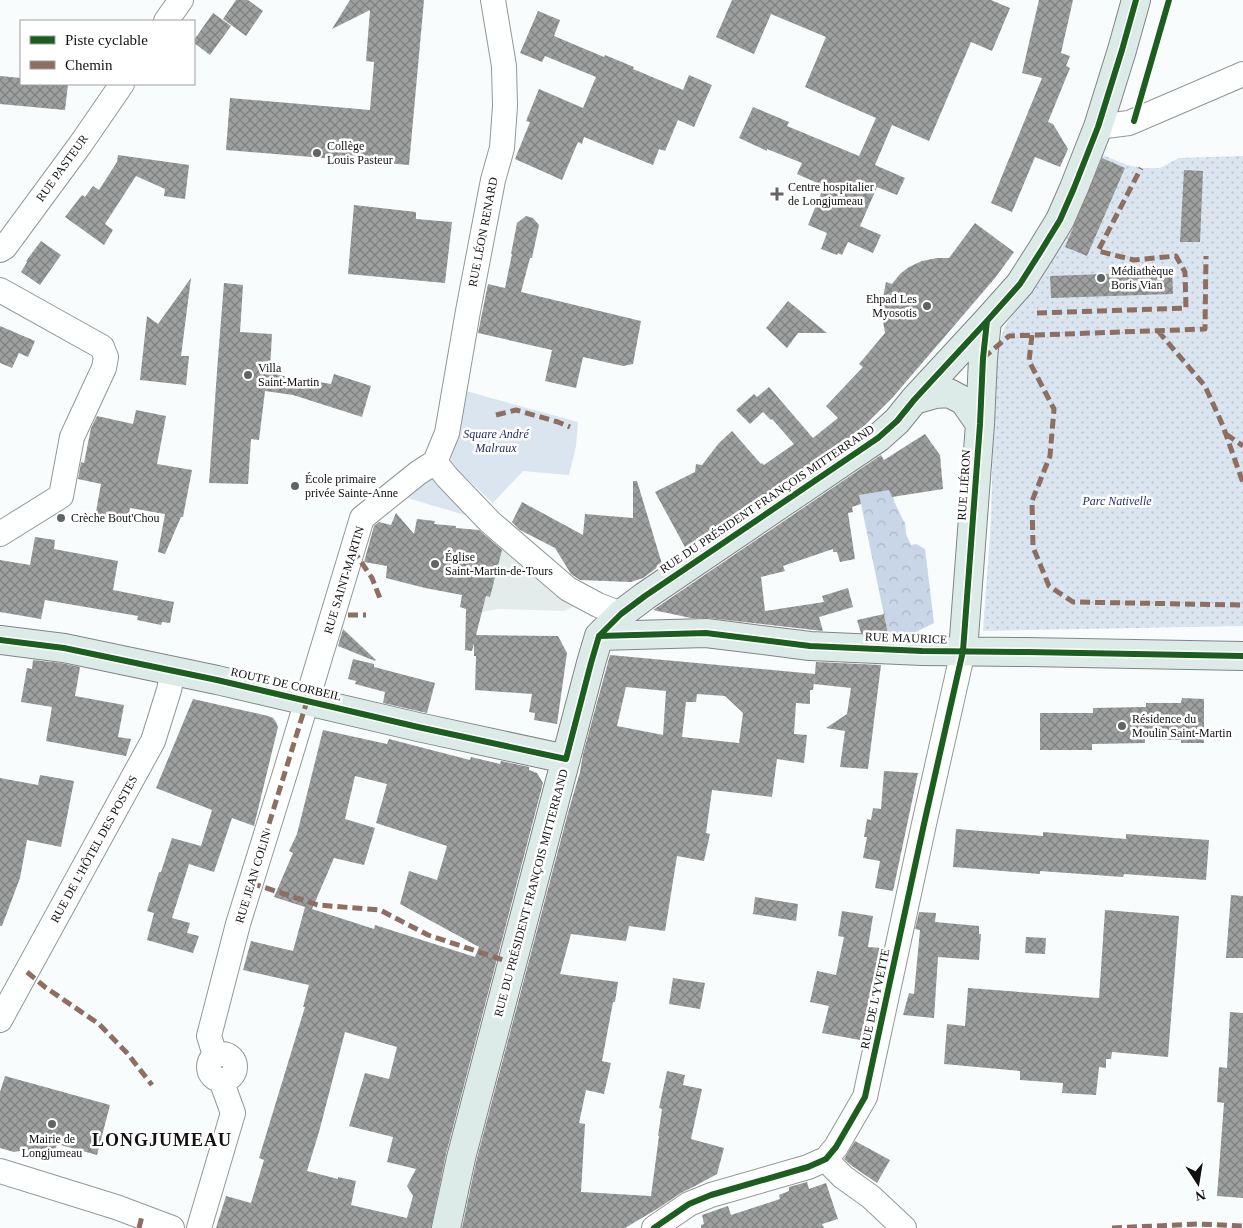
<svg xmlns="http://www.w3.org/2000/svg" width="1243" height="1228" font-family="Georgia,serif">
<defs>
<pattern id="forest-crowns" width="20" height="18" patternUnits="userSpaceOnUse" patternTransform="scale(1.25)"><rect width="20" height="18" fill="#c9d6e7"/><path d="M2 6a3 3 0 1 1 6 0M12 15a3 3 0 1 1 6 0" fill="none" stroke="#acb7c5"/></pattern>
<pattern id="park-dots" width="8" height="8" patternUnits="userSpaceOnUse" patternTransform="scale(1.25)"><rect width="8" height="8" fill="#dae5f0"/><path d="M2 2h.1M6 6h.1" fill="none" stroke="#bac3cd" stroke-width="1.8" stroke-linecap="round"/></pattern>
<pattern id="building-cross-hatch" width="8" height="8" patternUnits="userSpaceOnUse" patternTransform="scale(1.25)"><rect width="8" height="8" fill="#9da09f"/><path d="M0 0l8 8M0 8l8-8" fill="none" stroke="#7f8180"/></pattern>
</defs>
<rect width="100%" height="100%" fill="#f8fcfc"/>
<path fill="url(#forest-crowns)" d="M892 489 894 501 904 522H905L906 534 911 545 916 544 925 549 934 623 902 639 888 634 861 504 856 493Z"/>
<path fill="url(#park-dots)" d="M1103 155 1127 165 1141 168H1160L1179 158 1243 156V626L983 631 991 521 995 356 1005 326 1048 262Z"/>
<path fill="#dae5f0" d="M466 391 578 422 576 446 569 475 523 471 493 503 450 463Z
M432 476 475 518 404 497Z"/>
<path fill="#e3eceb" d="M496 541 580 604 564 611 498 609 482 612 486 596 489 597 490 595 488 581 495 582V580L490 579 494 553Z"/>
<path fill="url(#building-cross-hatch)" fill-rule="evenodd" d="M236 0H248L263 11 246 36 223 19Z
M350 0H424L409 165 226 150 230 98 370 110 374 62 366 61 370 10 332 29Z
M732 0H991L1010 8 992 51 971 42 929 141 892 125 875 165 905 178 897 195 877 187 860 226 881 235 873 253 848 242 842 255 838 253 837 255 821 249 827 233 808 225 824 186 797 174 802 163 767 149V151L739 138 753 107 789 122 787 126 859 156 876 118 805 87 826 37 771 14 754 54 716 37Z
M1039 0H1073L1061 53 1070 56 1066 66 1070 68 1048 122 1053 124 1068 149 1060 167 1035 157 1012 212 991 203 1042 78 1022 73Z
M538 11 560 20 554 36 604 57 605 55 634 67 633 69 683 90 689 75 712 85 694 127 678 120 665 151 659 149 653 165 584 137 582 144 578 142 562 180 515 159 530 122 526 121 539 89 583 108 596 77 545 56 542 62 520 53Z
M213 13 231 26 210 55 194 43V40Z
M0 76 21 78V84H68L65 110 0 104Z
M118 155 189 165 185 199 164 196 165 189 136 176 105 224 113 230 104 245 65 217 82 195 85 197 93 186 99 190 117 162Z
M1102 158 1125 168 1087 256 1065 247Z
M1184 170 1203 171 1200 242H1180Z
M354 205 416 212V219L452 222 445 283 348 274Z
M526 216 533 218 539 225 532 258H530L521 292 641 321 633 364 623 366 583 357 576 388 545 381 552 350 478 333 488 284 505 288 512 254H511L517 223Z
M975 223 1014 252 995 278 893 397 859 431 686 549 655 492 695 472 696 464 702 465 719 443 732 431 761 464 762 463 764 465 794 444 772 419 771 420 763 412 750 424 736 410 754 394 757 397 769 387 813 438 838 418 826 406 863 367 859 364 885 333 882 315 883 298 886 282 892 284 900 274 909 267 922 261 937 258H949Z
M41 241 61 255 40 285 21 272 27 262 26 261Z
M1172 269 1173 294 1051 298 1050 276 1130 273 1123 270Z
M191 278 181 356H189L186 385 140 380 147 316 158 324Z
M224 283 243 285 240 332 272 334 270 369H278V375L331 384 334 374 371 386 362 417 293 395 265 391 259 440 251 439 248 484 209 483 218 358Z
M788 301 827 333H798L787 348 766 328Z
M0 326 35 341 28 357 19 353 12 368 0 363Z
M136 410 166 416 157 464 192 470 183 517H181L165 554 158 552 165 514 130 508 127 523 95 517 101 484 78 479 81 462 84 463 91 428 97 416 133 424Z
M925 434 940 455 943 489 892 497 889 490 859 495 861 504 852 507 853 512 848 513 855 559 840 562 837 552H833V549L783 566 785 571 761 577 765 611 824 602 822 596 848 588 853 607 819 617 823 631 708 618H691L653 610 881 455 884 460Z
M633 481H637L662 564 643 578 631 582 580 580 571 574 555 548 520 530 512 522 522 502 583 535 585 514 633 518Z
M396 513 414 534 417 519 435 521 434 524 456 526V528L479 530 502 550 490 597 486 596 476 635 558 636 567 653 557 724 534 720 535 713 529 712 532 694 475 690 476 656H474V643L472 651 465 650 466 609 460 607 462 595 425 588 386 578 387 566 364 562 374 526 379 522 391 525Z
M35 537 55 540 54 549 118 561 113 590 174 602 170 623 162 622 161 625 137 620 138 616 45 600 41 619 0 612V560L30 565Z
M884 614 888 634 861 633 857 620Z
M343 629 376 660 375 661 338 646Z
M610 655 815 674 813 690H810V704L796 703 794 734 807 735 804 763 777 759 772 797 712 790 706 833 710 834 704 861 677 856 665 931 629 926 626 941 571 934 560 974 618 982 615 1002H613L602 1061 611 1063 604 1094 586 1090 579 1123 585 1124 581 1192 651 1196 659 1136H658L662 1109 659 1108 667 1071 685 1075 683 1085 702 1089 691 1139 724 1148 717 1174 695 1186 681 1193 657 1209 625 1228H462L476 1162 568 813 580 772 583 754ZM626 687 666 691 663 735 617 726ZM697 694 725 696 743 713 739 743 682 737 686 702H696Z
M353 659 374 664V667L435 683 427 713 383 703 385 692 355 684 356 681 348 679Z
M33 660 61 663 80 667 75 696 124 705 118 737 131 739 126 756 46 741 52 707 21 702 27 668 32 669Z
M816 662 881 665 868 769 840 767 845 731 826 728 847 714 851 688 814 684Z
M1182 698 1204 699V743H1181V740L1145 739V743L1092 744V750H1040V713H1093V708L1146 707V703H1181Z
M193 699 268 716 273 718 276 722 278 727 254 826 232 818 214 872 189 864 172 918 190 923 187 933 199 936 193 953 147 940 154 913 147 911 159 872H161L172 838 201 846 212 810 156 788Z
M323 730 387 744 389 739 470 760 471 757 500 764 501 761 529 767V770L537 773 543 783 446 1154 431 1228H216L226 1196 251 1203 264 1160 259 1158 305 1007H303L309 985 243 970 251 941 293 951 305 907 274 897 293 853 289 851 297 834ZM355 776 387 784 376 823 447 846 437 880 409 871 400 904 479 947 475 957 375 925 374 929 312 909 334 858 364 865 375 828 345 819ZM345 1032 397 1047 389 1079 365 1073 349 1126 393 1137 387 1162 416 1169 407 1186 413 1196 407 1218 351 1205 356 1181 338 1177V1179L307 1171 319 1132Z
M884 771 918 773 893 891 875 888 880 861 863 858 867 837H864L867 819 871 820 873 808 881 809Z
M40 775 74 781 61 847 27 840 20 878 2 926H0V778L38 785Z
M956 829 1043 836V832L1126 839V834L1209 840 1206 880 1124 874 1123 877 1040 871V874L953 867Z
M1231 895 1243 896V958H1226Z
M755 897 798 904 796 921 753 914Z
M1105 910 1179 916 1168 1057 1112 1052 1111 1059H1106V1068L1099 1067 1096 1095 1062 1093 1063 1083 1020 1080V1071L944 1064 947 1024 965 1026 968 988 1099 998Z
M842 911 873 916 868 947 881 948 860 1040 822 1033 829 1006 810 1002 817 971 836 975 844 937 838 936Z
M919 912 936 913 935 922 979 926V934H981L979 960 938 957 934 1018 903 1015 909 993 914 994 920 930 915 929Z
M1026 937 1046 938 1045 954 1025 953Z
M673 978 705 983 700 1009 669 1004Z
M1230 1012 1243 1013V1198L1217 1196 1224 1103 1217 1102 1219 1067 1227 1068Z
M5 1076 110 1105 97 1155 57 1144 53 1157 26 1150 14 1152 0 1148V1092Z
M855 1141 890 1160 877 1183 852 1166 844 1159Z
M807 1182 809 1189 826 1183 838 1219 822 1224 824 1228H701V1225L704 1224 702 1215 728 1206 731 1215 780 1199 779 1195 789 1191V1187Z"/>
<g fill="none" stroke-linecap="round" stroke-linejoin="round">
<defs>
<path id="minor" d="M166 21 181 0
M1098 127 1129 123 1243 74
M0 250 5 247 80 145 122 84
M0 290 102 347 106 357 104 368 72 437 61 496 0 534
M435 462 447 433 468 311 493 180 502 148 505 106 504 66 493 0
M435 462 447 477 490 522 568 589 598 605 621 614
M0 1020 153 741 169 690 173 671
M209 1067a13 13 0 1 1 26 0a13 13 0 1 1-26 0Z
M215 1055 209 1036 238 924 286 770 362 518 418 473 435 462
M826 1159 834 1168 843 1177 871 1197 904 1228
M0 1171 116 1207 172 1228
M199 1228 233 1113 221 1080
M654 1228 689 1204 711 1195 808 1167 826 1159 836 1147 865 1097 924 824 963 651"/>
<path id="major" d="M914 400 935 394 949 393 964 401 980 424
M599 636 706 633 810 646 922 651 1027 652 1243 656
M0 640 64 648 217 680 418 727 566 759
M963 651 980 424 983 358 987 321
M446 1228 461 1158 591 663 599 636 621 614 645 596 878 438 897 421 914 400 987 321 1020 284 1041 251 1060 220 1074 188 1098 127 1122 50 1136 0"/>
</defs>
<use href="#minor" stroke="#959797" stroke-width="26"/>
<use href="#major" stroke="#828484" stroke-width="30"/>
<use href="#minor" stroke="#feffff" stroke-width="24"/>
<use href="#major" stroke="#ddebe8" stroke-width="28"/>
<path stroke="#8d6e63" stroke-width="5" stroke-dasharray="10 5" stroke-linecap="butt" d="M1037 313 1186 308 1185 272 1176 256 1134 260 1098 251 1141 168
M1158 331 1205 386 1223 426 1243 483
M1032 335 1029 361 1054 409 1050 456 1032 501 1033 547 1049 586 1073 602 1243 605
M983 358 1009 336 1205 329 1206 256
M496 415 516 410 558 422 570 427
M1226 434 1243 446
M353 550 372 578 381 601
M348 615H366
M251 883 318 905 380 910 428 935 512 963
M238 924 307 701
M27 972 45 987 99 1024 127 1053 152 1085
M139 1228 142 1216
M1112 1228 1199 1224 1243 1226"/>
<defs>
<path id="cycleway" d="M1134 121 1169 0
M599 636 706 633 810 646 922 651 1027 652 1243 656
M0 640 64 648 217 680 418 727 566 759 591 663 599 636 621 614 645 596 878 438 897 421 914 400 987 321 1020 284 1041 251 1060 220 1074 188 1098 127 1122 50 1136 0
M654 1228 689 1204 711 1195 808 1167 826 1159 836 1147 865 1097 924 824 963 651 980 424 983 358 987 321"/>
</defs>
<use href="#cycleway" stroke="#fff" stroke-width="9"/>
<use href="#cycleway" stroke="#1b5e20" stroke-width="6"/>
</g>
<g fill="#626363" stroke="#fff" stroke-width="2">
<circle cx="317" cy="153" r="5"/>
<path d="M774.5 186.5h5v5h5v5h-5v5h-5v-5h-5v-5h5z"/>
<circle cx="1101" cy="278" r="5"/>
<circle cx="927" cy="306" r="5"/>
<circle cx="248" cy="375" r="5"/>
<circle cx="295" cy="486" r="5"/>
<circle cx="61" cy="518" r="5"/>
<circle cx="435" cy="564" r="5"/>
<circle cx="1122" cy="726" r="5"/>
<circle cx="52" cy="1124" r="5"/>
</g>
<g text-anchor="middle" stroke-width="5" stroke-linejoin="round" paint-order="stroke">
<g font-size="12" fill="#111" stroke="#fff" text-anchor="start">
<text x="327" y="150">Collège<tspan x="327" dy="14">Louis Pasteur</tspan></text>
<text x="788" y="191">Centre hospitalier<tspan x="788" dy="14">de Longjumeau</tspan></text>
<text x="1111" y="275">Médiathèque<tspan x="1111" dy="14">Boris Vian</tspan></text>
<text x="917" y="303" text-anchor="end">Ehpad Les<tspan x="917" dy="14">Myosotis</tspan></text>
<text x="258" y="372">Villa<tspan x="258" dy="14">Saint-Martin</tspan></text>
<text x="305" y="483">École primaire<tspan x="305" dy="14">privée Sainte-Anne</tspan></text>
<text x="71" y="522">Crèche Bout'Chou</text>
<text x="445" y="561">Église<tspan x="445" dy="14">Saint-Martin-de-Tours</tspan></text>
<text x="1132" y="723">Résidence du<tspan x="1132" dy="14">Moulin Saint-Martin</tspan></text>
<text x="52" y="1143" text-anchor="middle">Mairie de<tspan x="52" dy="14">Longjumeau</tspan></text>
</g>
<g font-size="12" fill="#111" stroke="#fff">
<text transform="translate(62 168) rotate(-54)" y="4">RUE PASTEUR</text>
<text transform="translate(483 232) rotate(-79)" y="4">RUE LÉON RENARD</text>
<text transform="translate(964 485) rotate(-86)" y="4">RUE LIÉRON</text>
<text transform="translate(767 499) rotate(-34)" y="4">RUE DU PRÉSIDENT FRANÇOIS MITTERRAND</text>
<text transform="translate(344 580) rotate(-73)" y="4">RUE SAINT-MARTIN</text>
<text transform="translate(906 638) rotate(2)" y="4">RUE MAURICE</text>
<text transform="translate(286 684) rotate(13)" y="4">ROUTE DE CORBEIL</text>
<text transform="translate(94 849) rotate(-61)" y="4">RUE DE L'HÔTEL DES POSTES</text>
<text transform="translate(253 877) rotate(-73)" y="4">RUE JEAN COLIN</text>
<text transform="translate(531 893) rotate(-75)" y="4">RUE DU PRÉSIDENT FRANÇOIS MITTERRAND</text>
<text transform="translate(875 999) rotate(-78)" y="4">RUE DE L'YVETTE</text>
</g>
<g font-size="12" font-style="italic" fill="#263064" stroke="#fff">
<text x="496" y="438">Square André<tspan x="496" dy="14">Malraux</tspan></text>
<text x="1117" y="505">Parc Nativelle</text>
</g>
<g font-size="18" font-weight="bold" letter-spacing="1" fill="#111" stroke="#fff">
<text x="162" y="1146">LONGJUMEAU</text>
</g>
</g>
<rect x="20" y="20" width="175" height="65" fill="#ffffff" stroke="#a0a0a0"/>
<rect x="30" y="36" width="25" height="8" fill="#1b5e20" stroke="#a0a0a0"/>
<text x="65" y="45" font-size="15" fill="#111111">Piste cyclable</text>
<rect x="30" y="61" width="25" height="8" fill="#8d6e63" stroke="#a0a0a0"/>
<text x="65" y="70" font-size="15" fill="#111111">Chemin</text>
<g transform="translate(1198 1183) rotate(168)" stroke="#ffffff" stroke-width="4" paint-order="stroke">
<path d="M0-4L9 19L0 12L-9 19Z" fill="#111111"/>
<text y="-8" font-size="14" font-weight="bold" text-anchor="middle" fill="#111111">N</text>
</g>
</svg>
